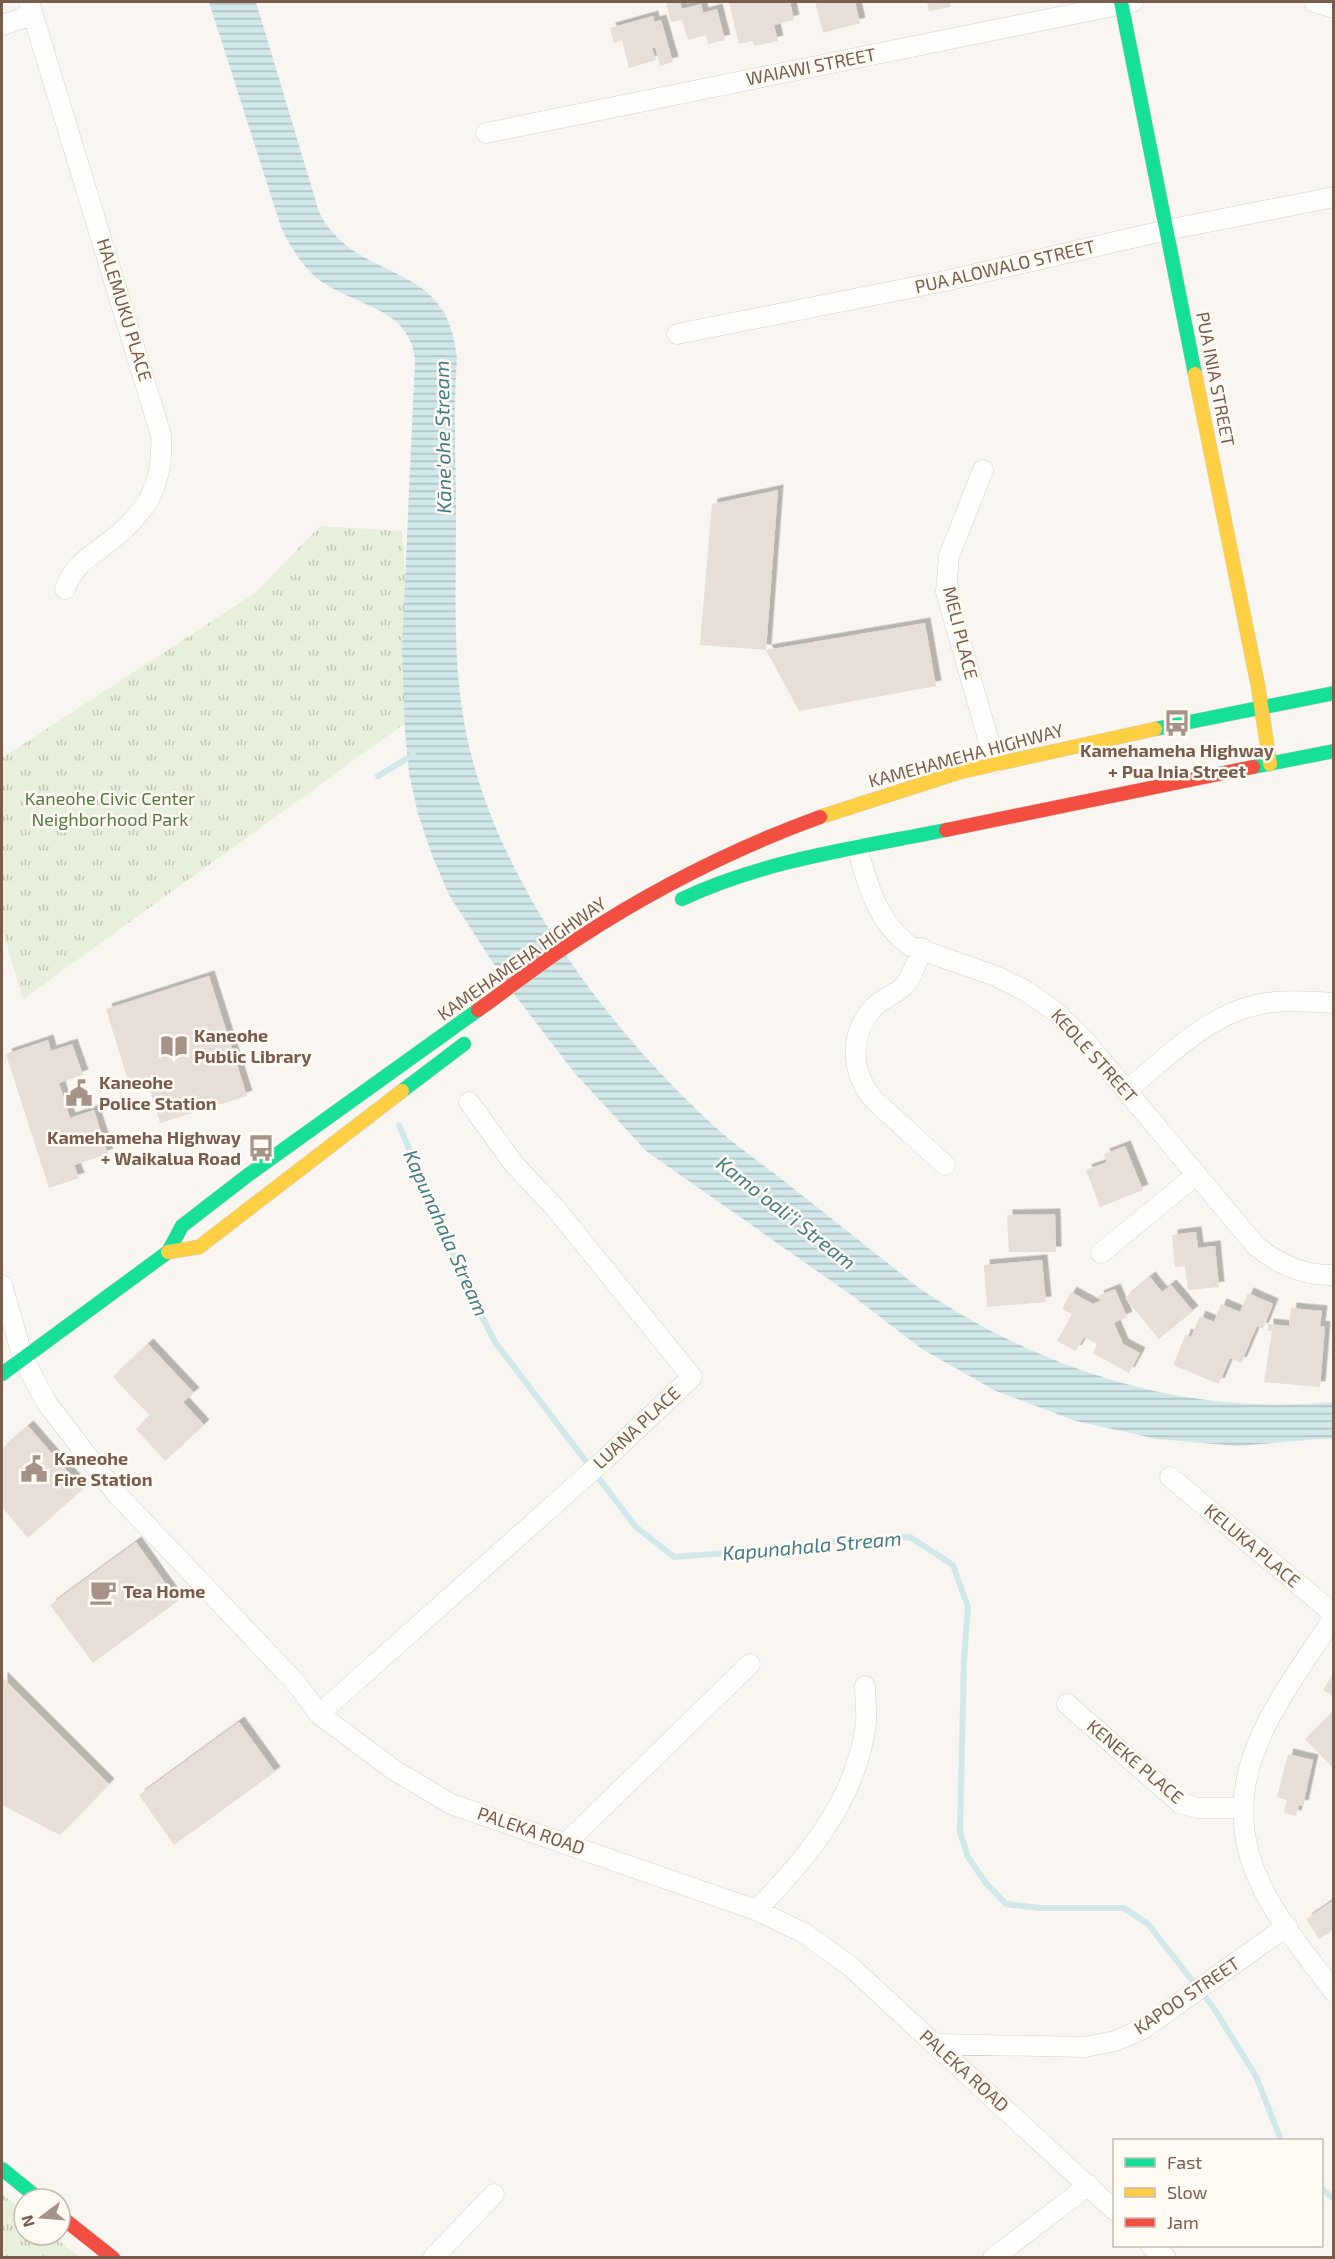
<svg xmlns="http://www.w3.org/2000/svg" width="1335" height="2259" font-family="'Exo 2',sans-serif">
<defs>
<pattern id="park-tufts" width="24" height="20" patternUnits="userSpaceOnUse" patternTransform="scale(1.5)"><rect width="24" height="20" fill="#e7f0db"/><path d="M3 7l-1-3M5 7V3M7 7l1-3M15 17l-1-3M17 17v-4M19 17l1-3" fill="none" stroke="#c0c6b4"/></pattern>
<pattern id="water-rules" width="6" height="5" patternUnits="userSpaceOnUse" patternTransform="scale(1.5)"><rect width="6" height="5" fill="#d0e8ea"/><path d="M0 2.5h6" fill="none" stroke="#aebfc0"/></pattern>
<filter id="shadow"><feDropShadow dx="5.5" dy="-5.5" stdDeviation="0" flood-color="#0004"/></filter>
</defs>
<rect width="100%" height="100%" fill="#f9f5f0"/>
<path fill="url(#park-tufts)" d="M320 526 402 531 415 716 23 999 2 929V758L255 593Z
M2 2194 24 2212V2235H52L80 2257H2Z"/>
<path fill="url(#water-rules)" d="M209 2H256L319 212C356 286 449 256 457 359 453 412 456 467 456 520 456 583 453 647 462 709 484 864 601 1023 714 1126 736 1146 761 1163 784 1181 829 1217 874 1252 919 1288 1043 1371 1184 1416 1333 1402V1438L1238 1446 1157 1439 1076 1421 996 1391 922 1349 854 1297 646 1151 573 1071 508 986 449 895 432 855 418 814 409 773 405 731 402 649 415 359C410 307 353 306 318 279 301 265 290 246 281 227Z"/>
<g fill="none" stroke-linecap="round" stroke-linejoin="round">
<path stroke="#d0e8ea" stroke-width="6" d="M378 776 413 755
M399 1125 467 1288 495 1342 636 1527 674 1557 793 1548 843 1540 910 1537 953 1565 968 1607 964 1660 960 1832 968 1857 986 1883 1006 1904 1040 1908H1124L1148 1924 1213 2007 1256 2076 1281 2140
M1322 2189 1334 2199"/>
</g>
<path fill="#e6ded7" filter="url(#shadow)" d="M666 2H680L682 9 701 4 703 13 717 9 725 40 708 44 706 35 688 40 682 20 671 22Z
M729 2H790L794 20 774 25 778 41 754 46 752 41 739 44Z
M815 2H855L860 23 823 33Z
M927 2H950L951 7 929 11Z
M653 16 654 22 661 20 673 62 660 66 655 47 652 48 656 60 629 68 622 40 614 43 610 28Z
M778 490 766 650 700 645 712 504Z
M925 623 936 686 799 711 766 650Z
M209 976 247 1096 160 1123 148 1084 131 1090 106 1009Z
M48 1040 51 1051 72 1044 83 1075 59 1083 70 1118 94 1110 108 1154 74 1165 79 1178 49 1188 6 1054Z
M1125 1146 1143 1190 1100 1207 1086 1170 1107 1162 1104 1154Z
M1055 1214 1056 1252H1009L1007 1215Z
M1196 1232 1198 1248 1215 1246 1219 1287 1188 1290 1185 1266 1175 1267 1172 1235Z
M1042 1260 1046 1302 987 1307 984 1265Z
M1150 1277 1162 1292 1171 1285 1193 1311 1159 1339 1125 1298Z
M1115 1289 1127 1317 1114 1323 1123 1344 1140 1353 1129 1373 1093 1353 1097 1344 1084 1337 1076 1351 1057 1341 1072 1314 1062 1309 1071 1292 1093 1304 1100 1301 1098 1296Z
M1248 1293 1273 1304 1263 1329 1257 1326 1241 1363 1230 1358 1219 1384 1173 1365 1186 1334 1191 1337 1200 1316 1214 1322 1221 1304 1240 1312Z
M1291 1308 1322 1311 1320 1326 1325 1327 1320 1387 1264 1382 1272 1331H1268V1324L1289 1326Z
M148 1344 194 1393 183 1402 204 1425 165 1461 136 1429 150 1416 113 1377Z
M28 1426 83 1489 28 1538 2 1507V1449Z
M136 1542 178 1601 93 1663 50 1605Z
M1334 1673V1697L1323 1690Z
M2 1677 109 1784 60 1835 2 1805Z
M1332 1713 1334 1714V1769L1305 1739Z
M239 1722 275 1772 174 1845 139 1795Z
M1288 1754 1313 1760 1303 1806 1299 1805 1296 1816 1284 1813 1287 1800 1277 1797Z
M1334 1900V1934L1332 1931 1319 1939 1306 1919Z"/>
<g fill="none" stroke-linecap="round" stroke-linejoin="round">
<defs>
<path id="street" d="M29 2 161 435C164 487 146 514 105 545 87 558 73 567 65 589
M1314 2 1334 8
M2 25 33 15
M486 133 1133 2
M677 334 945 281 1167 230 1334 197
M983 470 949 556 946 592 995 763
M857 847C868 885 876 921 910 946L996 976 1026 991 1056 1012 1085 1041 1256 1246C1278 1264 1304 1276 1334 1275
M922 948C917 960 913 977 904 986 895 995 882 998 874 1007 848 1035 851 1073 874 1100L945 1165
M1126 1091C1170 1055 1214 1007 1274 1002 1293 1000 1314 1002 1334 1003
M1101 1253 1196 1175
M2 1285 23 1358 46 1402 116 1493 297 1684 319 1714 394 1770 451 1804 756 1910 804 1933 850 1966 1114 2210
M1170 1477 1334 1614
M1334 1617C1279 1702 1209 1780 1262 1887 1280 1924 1309 1958 1334 1992
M1067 1704 1180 1803 1198 1808H1244
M319 1714 603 1461 692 1377 556 1209 513 1163 469 1102
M566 1843 750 1664
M756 1910C807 1859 857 1798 866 1723 867 1711 865 1698 865 1686
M935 2044 1085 2047 1115 2041 1143 2029 1287 1926
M1151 2246 1166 2258
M433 2258 494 2194
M993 2258 1089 2185"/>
<path id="fast" d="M1121 2 1195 374
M1155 729 1334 693
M1253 767 1334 751
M682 899C765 860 856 848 946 830
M402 1091 464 1044
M2 1374 168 1252 182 1226 248 1175 478 1010
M2 2169 39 2199"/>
<path id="slow" d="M1195 374 1258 686 1270 764
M820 817 960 772 1155 729
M168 1252 199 1247 402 1091"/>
<path id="jam" d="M946 830 1253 767
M478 1010C512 986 544 960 579 938 654 889 735 848 820 817
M60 2216 113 2258"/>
</defs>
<use href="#street" stroke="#d7d1cb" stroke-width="21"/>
<use href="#fast" stroke="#d9d2cb" stroke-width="15"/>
<use href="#slow" stroke="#d9d2cb" stroke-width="15"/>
<use href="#jam" stroke="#d9d2cb" stroke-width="15"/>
<use href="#street" stroke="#fefefd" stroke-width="20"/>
<use href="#fast" stroke="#16e098" stroke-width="14"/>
<use href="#slow" stroke="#ffcf43" stroke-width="14"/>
<use href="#jam" stroke="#f24e42" stroke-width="14"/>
</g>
<defs>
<symbol id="bus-bare" viewBox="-9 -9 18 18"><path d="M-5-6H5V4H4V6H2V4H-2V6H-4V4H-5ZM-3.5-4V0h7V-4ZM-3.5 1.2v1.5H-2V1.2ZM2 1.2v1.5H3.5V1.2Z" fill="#a69286" stroke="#fffaf3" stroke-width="2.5" paint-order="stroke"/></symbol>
<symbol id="library-bare" viewBox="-9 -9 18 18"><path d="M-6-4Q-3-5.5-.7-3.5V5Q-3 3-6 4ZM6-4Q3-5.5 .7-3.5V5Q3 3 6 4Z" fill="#a69286" stroke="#fffaf3" stroke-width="2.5" paint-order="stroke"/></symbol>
<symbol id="civic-bare" viewBox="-9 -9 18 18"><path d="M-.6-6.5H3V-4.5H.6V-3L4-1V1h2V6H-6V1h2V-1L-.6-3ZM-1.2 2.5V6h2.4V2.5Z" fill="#a69286" stroke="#fffaf3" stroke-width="2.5" paint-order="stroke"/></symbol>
<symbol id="cafe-bare" viewBox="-9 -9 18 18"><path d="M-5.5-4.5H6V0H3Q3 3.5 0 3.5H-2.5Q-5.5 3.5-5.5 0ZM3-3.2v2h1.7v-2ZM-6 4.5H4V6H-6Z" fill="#a69286" stroke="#fffaf3" stroke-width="2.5" paint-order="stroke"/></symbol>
</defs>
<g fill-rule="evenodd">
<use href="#bus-bare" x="1158" y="704" width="38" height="38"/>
<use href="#library-bare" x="155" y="1027" width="38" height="38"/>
<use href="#civic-bare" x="60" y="1074" width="38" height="38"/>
<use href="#bus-bare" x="242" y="1129" width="38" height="38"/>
<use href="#civic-bare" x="15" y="1450" width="38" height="38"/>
<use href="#cafe-bare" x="84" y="1573" width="38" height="38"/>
</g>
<g text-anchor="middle" stroke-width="5" stroke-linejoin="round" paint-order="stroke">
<g font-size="18" fill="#7a5c4d" stroke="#fffaf3">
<text transform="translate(811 67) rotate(-11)" y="6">WAIAWI STREET</text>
<text transform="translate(1005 267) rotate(-13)" y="6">PUA ALOWALO STREET</text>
<text transform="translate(124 310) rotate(73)" y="6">HALEMUKU PLACE</text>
<text transform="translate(1215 379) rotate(79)" y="6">PUA INIA STREET</text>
<text transform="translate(960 633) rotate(76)" y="6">MELI PLACE</text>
<text transform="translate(966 756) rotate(-15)" y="6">KAMEHAMEHA HIGHWAY</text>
<text transform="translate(522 959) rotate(-35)" y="6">KAMEHAMEHA HIGHWAY</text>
<text transform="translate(1094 1056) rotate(48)" y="6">KEOLE STREET</text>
<text transform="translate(637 1428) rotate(-43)" y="6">LUANA PLACE</text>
<text transform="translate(1252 1546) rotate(40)" y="6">KELUKA PLACE</text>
<text transform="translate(1135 1762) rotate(40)" y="6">KENEKE PLACE</text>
<text transform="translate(531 1831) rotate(19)" y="6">PALEKA ROAD</text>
<text transform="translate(1187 1996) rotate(-34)" y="6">KAPOO STREET</text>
<text transform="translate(964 2071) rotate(42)" y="6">PALEKA ROAD</text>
</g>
<g font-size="18" font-weight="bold" fill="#7a5c4d" stroke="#fffaf3" text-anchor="start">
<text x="1177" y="757" text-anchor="middle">Kamehameha Highway<tspan x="1177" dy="21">+ Pua Inia Street</tspan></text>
<text x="194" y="1042">Kaneohe<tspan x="194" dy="21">Public Library</tspan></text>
<text x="99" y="1089">Kaneohe<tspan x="99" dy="21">Police Station</tspan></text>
<text x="241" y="1144" text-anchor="end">Kamehameha Highway<tspan x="241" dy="21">+ Waikalua Road</tspan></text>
<text x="54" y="1465">Kaneohe<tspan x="54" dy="21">Fire Station</tspan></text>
<text x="123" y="1598">Tea Home</text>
</g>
<g font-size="18" fill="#537a41" stroke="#fffaf3">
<text x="110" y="805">Kaneohe Civic Center<tspan x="110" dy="21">Neighborhood Park</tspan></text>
</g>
<g font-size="20" font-style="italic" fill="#437c86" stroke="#fffaf3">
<text transform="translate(443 437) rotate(-91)" y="7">Kāne'ohe Stream</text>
<text transform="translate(786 1213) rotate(38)" y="7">Kamoʻoaliʻi Stream</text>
<text transform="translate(446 1233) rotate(66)" y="7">Kapunahala Stream</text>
<text transform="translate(812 1546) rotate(-5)" y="7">Kapunahala Stream</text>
</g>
</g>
<rect width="1335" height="2259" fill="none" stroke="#7a5c4d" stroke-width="6"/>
<rect x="1113" y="2139" width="210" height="108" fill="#fffaf3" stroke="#cabbb1" stroke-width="1.5"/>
<rect x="1125" y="2158" width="30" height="9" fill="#16e098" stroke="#cabbb1" stroke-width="1.5"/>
<text x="1167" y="2169" font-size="18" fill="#7a5c4d">Fast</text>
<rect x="1125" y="2188" width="30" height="9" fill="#ffcf43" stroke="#cabbb1" stroke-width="1.5"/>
<text x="1167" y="2199" font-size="18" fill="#7a5c4d">Slow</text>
<rect x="1125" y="2218" width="30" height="9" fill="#f24e42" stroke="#cabbb1" stroke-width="1.5"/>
<text x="1167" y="2229" font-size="18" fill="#7a5c4d">Jam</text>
<g transform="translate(42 2217) rotate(254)"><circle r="28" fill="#fffaf3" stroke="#cabbb1" stroke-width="1.5"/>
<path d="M0-4.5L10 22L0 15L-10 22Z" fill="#a69286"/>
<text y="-9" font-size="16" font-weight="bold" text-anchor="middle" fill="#7a5c4d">N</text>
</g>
</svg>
